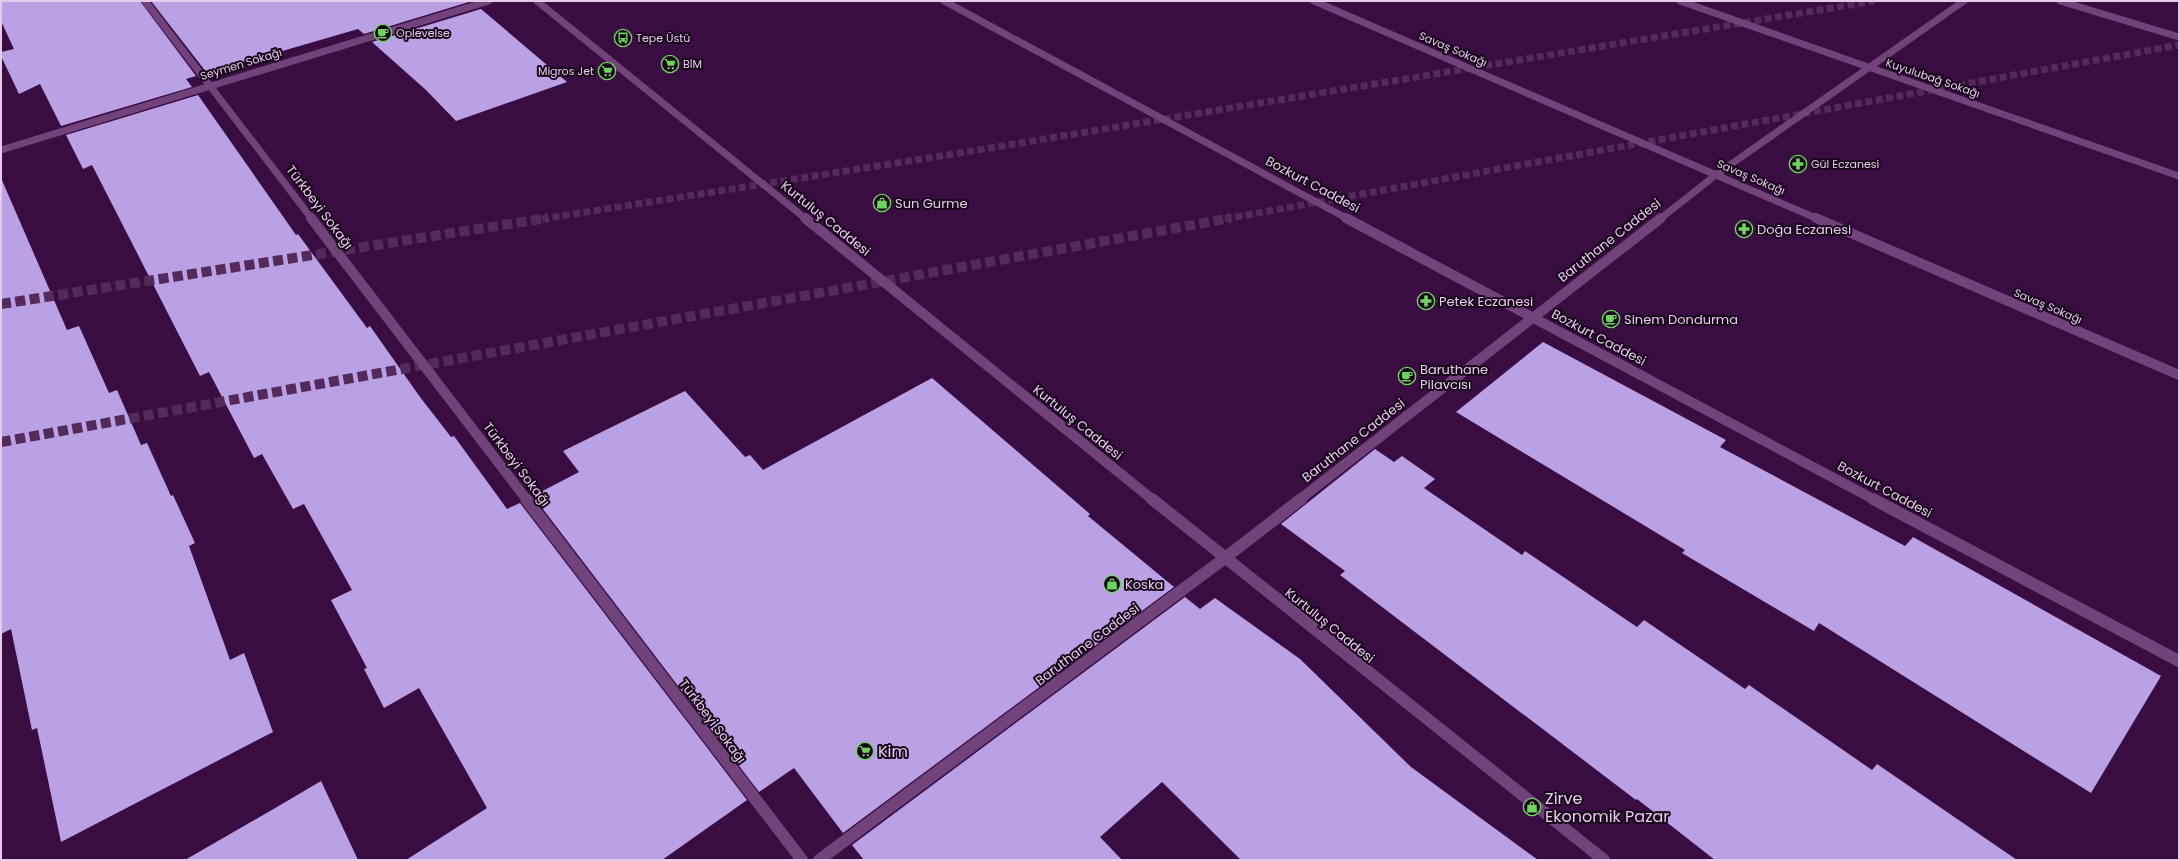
<svg xmlns="http://www.w3.org/2000/svg" width="2180" height="861" font-family="Poppins,sans-serif">
<rect width="100%" height="100%" fill="#390d41"/>
<path fill="#baa1e5" d="M1 1H140L196 76 186 79 192 87 61 126 40 84 19 94 1 56V52L14 49 1 21Z
M151 1H472L364 34 358 29 207 73Z
M481 9 567 82 456 121 426 90 372 42Z
M198 95 296 235 298 234 367 328 370 326 420 397 451 437 454 436 507 509 520 503 747 800 662 860H406L487 808 419 688 384 708 364 669 367 668 331 600 352 590 304 504 293 509 262 454 254 458 209 372 200 376 92 165 83 169 66 135Z
M1 178 67 330 79 326 109 393 117 390 141 445 147 443 171 496 173 495 195 543 189 546 230 660 244 653 273 732 61 842 37 728 32 730 11 629 1 634Z
M1543 342 1726 440 1720 447 1905 546 1913 537 2161 676 2091 793 1819 623 1814 631 1682 553 1685 550 1456 412Z
M932 378 1090 514 1088 516 1174 587 843 833 794 768 759 792 533 496 579 472 563 451 685 391 745 457 750 455 763 470Z
M1375 449 1394 462 1402 456 1435 479 1424 488 1522 555 1525 551 1637 627 1644 620 1745 689 1749 685 1872 770 1877 764 2017 860H1715L1637 799 1636 800 1340 575 1345 571 1281 524Z
M1185 597 1200 609 1215 598 1300 659 1411 767 1538 860H1241L1162 782 1100 837 1122 860H864L852 845Z
M321 781 358 860H185L277 807Z"/>
<g fill="none" stroke-linecap="round" stroke-linejoin="round">
<path stroke="#532a5a" stroke-width="7" stroke-dasharray="7 3.5" stroke-linecap="butt" d="M542 219 966 152 1874 1
M1225 219 2179 45"/>
<path stroke="#532a5a" stroke-width="10" stroke-dasharray="10 4.5" stroke-linecap="butt" d="M1 304 548 218
M1 442 1231 218"/>
<path stroke="#71437a" stroke-width="7" d="M145 1 312 219
M537 1 806 219
M944 1 1348 219
M1314 1 1818 219
M1680 1 2179 176
M2060 1 2179 37
M1 150 489 1
M1660 219 1717 174 1964 1"/>
<path stroke="#71437a" stroke-width="10" d="M311 218 527 500
M805 218 1153 500
M1346 218 1875 500
M1816 218 2179 375
M1299 500 1661 218"/>
<path stroke="#71437a" stroke-width="12" d="M526 499 802 860
M1152 499 1604 860
M1873 499 2179 661
M819 860 1225 558 1301 499"/>
</g>
<defs>
<symbol id="cafe-ring" viewBox="-11 -11 22 22"><circle r="9.5" fill="#17051a" stroke="#6fd360" stroke-width="1.5"/><path d="M-5.5-4.5H6V0H3Q3 3.5 0 3.5H-2.5Q-5.5 3.5-5.5 0ZM3-3.2v2h1.7v-2ZM-6 4.5H4V6H-6Z" fill="#6fd360"/></symbol>
<symbol id="bus-ring" viewBox="-11 -11 22 22"><circle r="9.5" fill="#17051a" stroke="#6fd360" stroke-width="1.5"/><path d="M-5-6H5V4H4V6H2V4H-2V6H-4V4H-5ZM-3.5-4V0h7V-4ZM-3.5 1.2v1.5H-2V1.2ZM2 1.2v1.5H3.5V1.2Z" fill="#6fd360"/></symbol>
<symbol id="supermarket-ring" viewBox="-11 -11 22 22"><circle r="9.5" fill="#17051a" stroke="#6fd360" stroke-width="1.5"/><path d="M-6-5.5h2.5l.6 2H6L4.5 2H-2.5L-4.4-4H-6ZM-1.5 3.2a1.3 1.3 0 1 0 .1 0ZM3 3.2a1.3 1.3 0 1 0 .1 0Z" fill="#6fd360"/></symbol>
<symbol id="pharmacy-ring" viewBox="-11 -11 22 22"><circle r="9.5" fill="#17051a" stroke="#6fd360" stroke-width="1.5"/><path d="M-2-6h4v4h4v4h-4v4h-4v-4h-4v-4h4Z" fill="#6fd360"/></symbol>
<symbol id="shop-ring" viewBox="-11 -11 22 22"><circle r="9.5" fill="#17051a" stroke="#6fd360" stroke-width="1.5"/><path d="M-5-2.5h2.3a2.7 3.5 0 0 1 5.4 0H5L5.5 6h-11ZM-1.5-2.5h3a1.5 2.3 0 0 0-3 0Z" fill="#6fd360"/></symbol>
</defs>
<g fill-rule="evenodd">
<use href="#cafe-ring" x="373" y="23" width="20" height="20"/>
<use href="#bus-ring" x="613" y="28" width="20" height="20"/>
<use href="#supermarket-ring" x="660" y="54" width="20" height="20"/>
<use href="#supermarket-ring" x="597" y="61" width="20" height="20"/>
<use href="#pharmacy-ring" x="1788" y="154" width="20" height="20"/>
<use href="#shop-ring" x="872" y="193" width="20" height="20"/>
<use href="#pharmacy-ring" x="1734" y="219" width="20" height="20"/>
<use href="#pharmacy-ring" x="1416" y="291" width="20" height="20"/>
<use href="#cafe-ring" x="1601" y="309" width="20" height="20"/>
<use href="#cafe-ring" x="1397" y="366" width="20" height="20"/>
<use href="#shop-ring" x="1102" y="574" width="20" height="20"/>
<use href="#supermarket-ring" x="855" y="741" width="20" height="20"/>
<use href="#shop-ring" x="1522" y="797" width="20" height="20"/>
</g>
<g text-anchor="middle" stroke-width="4" stroke-linejoin="round" paint-order="stroke">
<g font-size="11" fill="#e6cceb" stroke="#17051a" text-anchor="start">
<text x="396" y="37">Oplevelse</text>
<text x="636" y="42">Tepe Üstü</text>
<text x="683" y="68">BİM</text>
<text x="594" y="75" text-anchor="end">Migros Jet</text>
<text x="1811" y="168">Gül Eczanesi</text>
</g>
<g font-size="11" fill="#e6cceb" stroke="#17051a">
<text transform="translate(1453 49) rotate(23)" y="4">Savaş Sokağı</text>
<text transform="translate(241 64) rotate(-17)" y="4">Seymen Sokağı</text>
<text transform="translate(1933 78) rotate(19)" y="4">Kuyulubağ Sokağı</text>
<text transform="translate(1751 177) rotate(23)" y="4">Savaş Sokağı</text>
<text transform="translate(2048 306) rotate(23)" y="4">Savaş Sokağı</text>
</g>
<g font-size="13" fill="#e6cceb" stroke="#17051a">
<text transform="translate(1313 184) rotate(28)" y="5">Bozkurt Caddesi</text>
<text transform="translate(320 207) rotate(53)" y="5">Türkbeyi Sokağı</text>
<text transform="translate(826 218) rotate(39)" y="5">Kurtuluş Caddesi</text>
<text transform="translate(1609 240) rotate(-38)" y="5">Baruthane Caddesi</text>
<text transform="translate(1599 337) rotate(28)" y="5">Bozkurt Caddesi</text>
<text transform="translate(1078 422) rotate(39)" y="5">Kurtuluş Caddesi</text>
<text transform="translate(1353 440) rotate(-38)" y="5">Baruthane Caddesi</text>
<text transform="translate(517 464) rotate(53)" y="5">Türkbeyi Sokağı</text>
<text transform="translate(1885 489) rotate(28)" y="5">Bozkurt Caddesi</text>
<text transform="translate(1330 625) rotate(39)" y="5">Kurtuluş Caddesi</text>
<text transform="translate(1087 644) rotate(-37)" y="5">Baruthane Caddesi</text>
<text transform="translate(713 721) rotate(53)" y="5">Türkbeyi Sokağı</text>
</g>
<g font-size="13" fill="#e6cceb" stroke="#17051a" text-anchor="start">
<text x="895" y="208">Sun Gurme</text>
<text x="1757" y="234">Doğa Eczanesi</text>
<text x="1439" y="306">Petek Eczanesi</text>
<text x="1624" y="324">Sinem Dondurma</text>
<text x="1420" y="374">Baruthane<tspan x="1420" dy="15">Pilavcısı</tspan></text>
<text x="1125" y="589">Koska</text>
</g>
<g font-size="16" fill="#e6cceb" stroke="#17051a" text-anchor="start">
<text x="878" y="757">Kim</text>
<text x="1545" y="804">Zirve<tspan x="1545" dy="18">Ekonomik Pazar</tspan></text>
</g>
</g>
<rect width="2180" height="861" fill="none" stroke="#e6cceb" stroke-width="4"/>
</svg>
